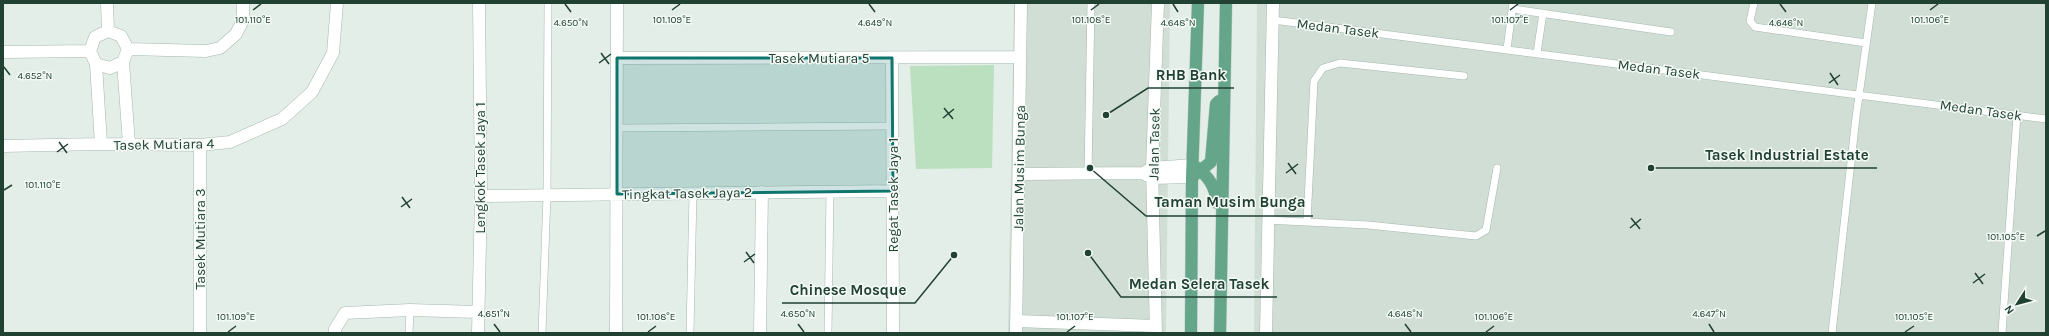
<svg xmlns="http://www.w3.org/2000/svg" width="2049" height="336" font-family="Karla,sans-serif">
<rect width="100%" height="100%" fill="#e3eee8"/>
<path fill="#d1ded6" d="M1014 3H1170L1166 333H1008Z
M1257 3H2046V333H1254Z"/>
<path fill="#bbe0bf" d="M994 65 992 168 916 169 910 66Z"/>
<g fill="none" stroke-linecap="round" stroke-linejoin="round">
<defs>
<path id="service" d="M1754 3 1750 21 1755 27 1866 43
M1513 9 1671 32
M1273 20 2046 119
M1507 49 1513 3
M1537 53 1543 13
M617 128 892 126
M1088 173 1091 3
M1267 220 1368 225 1476 236 1486 230 1497 168
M1307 221 1314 81 1323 68 1340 63 1464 76
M409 333 410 310
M542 333 547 195 548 3
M690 333 693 193
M828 333 830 192
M1832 333 1856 117 1872 3
M2002 333 2017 115"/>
<path id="minor" d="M107 3 108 31
M128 49 206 51 220 48 236 34 243 20V3
M3 52 90 51
M617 58 1020 57
M892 58 893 333
M123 62 129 144
M96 64 110 68 123 62 128 49 121 36 108 31 95 37 90 51 96 64 101 144
M3 146 101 144 200 145 230 142 282 119 312 92 333 53 337 3
M1145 172 1152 168 1193 165
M1019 174 1142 173 1152 178 1192 177
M481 196 893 191
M1016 321 1156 326
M200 333V145
M335 333V329L345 313 410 310 478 312
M478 333 481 196 479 3
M616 333 617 3
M760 333 762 192
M1016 333 1021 3
M1156 333 1152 168 1158 3
M1266 333 1273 3"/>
<path id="primary" d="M1196 167C1209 177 1215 186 1217 203
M1192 177 1211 162 1216 104 1219 101
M1191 333 1192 177 1198 3
M1220 333 1226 3"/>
</defs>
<use href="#service" stroke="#a5b7ae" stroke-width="8"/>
<use href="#minor" stroke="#a5b7ae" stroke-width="13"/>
<use href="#primary" stroke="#c1cac6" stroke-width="13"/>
<use href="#service" stroke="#fff" stroke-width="7"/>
<use href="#minor" stroke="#fff" stroke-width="12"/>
<use href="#primary" stroke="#65a68b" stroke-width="12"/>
</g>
<path fill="#0f766e" fill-opacity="0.2" stroke="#0f766e" stroke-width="3" stroke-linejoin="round" d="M617 58H892L893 191 617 194Z"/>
<path fill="none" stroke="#214133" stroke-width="1.5" d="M565 4 571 12M869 4 875 12M1173 4 1178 12M1780 4 1786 12M253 10 261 4M672 10 680 4M1091 10 1099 4M1510 10 1518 4M1930 10 1938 4M601 53 609 64M599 63 611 54M4 67 10 75M1830 73 1838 85M1829 83 1840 75M944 108 953 119M943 118 954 109M59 142 67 153M57 152 68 144M1288 163 1296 174M1286 173 1298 164M4 190 12 185M402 197 410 208M401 207 412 199M1631 218 1640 229M1630 228 1641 219M2037 236 2045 231M746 252 754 263M744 262 755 254M1975 273 1983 284M1973 283 1985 274M494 324 500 332M798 324 804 332M1405 324 1411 332M1709 324 1714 332M228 332 236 326M648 332 656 326M1067 332 1075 326M1486 332 1494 326M1905 332 1914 326"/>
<g text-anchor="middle" stroke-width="3" stroke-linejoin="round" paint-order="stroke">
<g font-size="14" fill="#214133" stroke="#f4faf6">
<text transform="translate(1338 28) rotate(7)" y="5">Medan Tasek</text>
<text x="819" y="63">Tasek Mutiara 5</text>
<text transform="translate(1659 69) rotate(7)" y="5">Medan Tasek</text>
<text transform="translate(1981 110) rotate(8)" y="5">Medan Tasek</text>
<text transform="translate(164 144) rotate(-1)" y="5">Tasek Mutiara 4</text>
<text transform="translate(1154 144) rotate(-89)" y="5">Jalan Tasek</text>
<text transform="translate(480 168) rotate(-90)" y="5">Lengkok Tasek Jaya 1</text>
<text transform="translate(1019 168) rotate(-89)" y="5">Jalan Musim Bunga</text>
<text transform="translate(687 193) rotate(-1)" y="5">Tingkat Tasek Jaya 2</text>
<text transform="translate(893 195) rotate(-90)" y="5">Regat Tasek Jaya 1</text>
<text transform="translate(200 239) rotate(-90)" y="5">Tasek Mutiara 3</text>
</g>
</g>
<g font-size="10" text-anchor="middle" fill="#214133" stroke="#f4faf6" stroke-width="3" stroke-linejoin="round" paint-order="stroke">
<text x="253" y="23">101.110°E</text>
<text x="672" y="23">101.109°E</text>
<text x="1091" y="23">101.108°E</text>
<text x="1510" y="23">101.107°E</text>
<text x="1930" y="23">101.106°E</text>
<text x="571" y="26">4.650°N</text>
<text x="875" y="26">4.649°N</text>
<text x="1178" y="26">4.648°N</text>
<text x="1786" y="26">4.646°N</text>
<text x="35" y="79">4.652°N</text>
<text x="43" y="188">101.110°E</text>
<text x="2006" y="240">101.105°E</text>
<text x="494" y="317">4.651°N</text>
<text x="798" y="317">4.650°N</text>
<text x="1405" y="317">4.648°N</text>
<text x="1709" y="317">4.647°N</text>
<text x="236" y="320">101.109°E</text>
<text x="656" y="320">101.108°E</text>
<text x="1075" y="320">101.107°E</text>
<text x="1494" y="320">101.106°E</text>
<text x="1914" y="320">101.105°E</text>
</g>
<path fill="none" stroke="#214133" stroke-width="1.5" d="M1106 115L1148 88H1234M1651 168L1697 168H1877M1090 168L1146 216H1313M1088 253L1121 297H1277M954 255L915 303H782"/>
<g fill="#214133" stroke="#f4faf6" stroke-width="1.5">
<circle cx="1106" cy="115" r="4"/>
<circle cx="1651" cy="168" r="4"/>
<circle cx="1090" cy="168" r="4"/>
<circle cx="1088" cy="253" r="4"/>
<circle cx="954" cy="255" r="4"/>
</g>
<g font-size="15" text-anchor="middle" font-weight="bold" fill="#214133" stroke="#f4faf6" stroke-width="3" stroke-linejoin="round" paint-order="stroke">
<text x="1191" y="80">RHB Bank</text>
<text x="1787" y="160">Tasek Industrial Estate</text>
<text x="1230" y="207">Taman Musim Bunga</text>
<text x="1199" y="289">Medan Selera Tasek</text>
<text x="848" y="295">Chinese Mosque</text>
</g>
<rect width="2049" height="336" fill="none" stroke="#214133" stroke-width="8"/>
<g transform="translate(2017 304) rotate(234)" stroke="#f4faf6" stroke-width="3" paint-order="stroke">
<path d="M0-3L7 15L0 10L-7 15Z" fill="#214133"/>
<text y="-6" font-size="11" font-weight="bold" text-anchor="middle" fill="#214133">N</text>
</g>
</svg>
